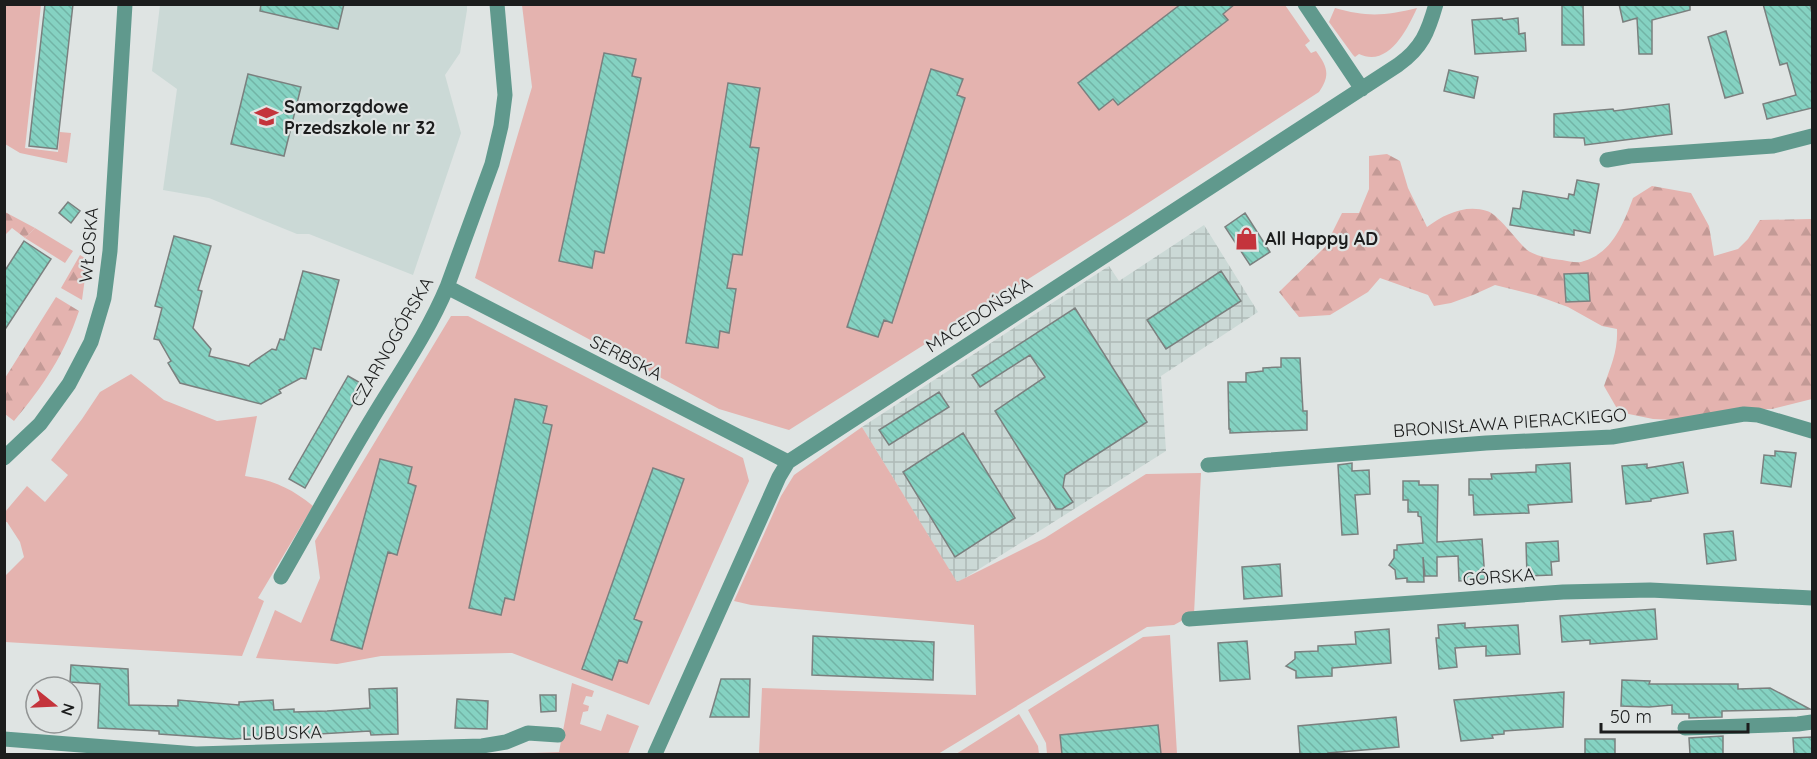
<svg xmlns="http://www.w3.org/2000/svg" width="1817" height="759" font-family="Quicksand,sans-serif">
<defs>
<pattern id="industrial-grid" width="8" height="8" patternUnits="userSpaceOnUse" patternTransform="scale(1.5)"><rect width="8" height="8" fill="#cbd9d6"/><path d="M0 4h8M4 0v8" fill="none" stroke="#aebab7"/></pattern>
<pattern id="forest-firs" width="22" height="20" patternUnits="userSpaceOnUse" patternTransform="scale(1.5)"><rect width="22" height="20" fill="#e4b3af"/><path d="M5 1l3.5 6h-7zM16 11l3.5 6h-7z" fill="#c39a96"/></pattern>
<pattern id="building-back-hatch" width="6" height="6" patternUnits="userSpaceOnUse" patternTransform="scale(1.5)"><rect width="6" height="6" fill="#85d2c2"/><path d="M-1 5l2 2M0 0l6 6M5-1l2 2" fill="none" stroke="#72b4a6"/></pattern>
</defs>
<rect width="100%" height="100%" fill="#dfe4e3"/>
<path fill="#cbd9d6" d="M160 5H467V10L460 53 445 75 461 133 413 275 309 234H297L209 198 163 190 177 89 152 71Z"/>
<path fill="url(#industrial-grid)" d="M1204 225 1258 312 1161 376 1166 451 957 583 862 427 1109 266 1119 281Z"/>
<path fill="#e4b3af" d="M5 4 41 5 25 148 58 152 60 132 71 133 67 163 20 153 5 144Z
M522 5H1285L1310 41 1305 45 1311 53 1316 51C1327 66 1331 75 1319 92L1128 216 789 430 719 409 475 278 532 87Z
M1335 8C1366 17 1385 16 1417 8 1407 30 1388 68 1359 54L1355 57 1353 55 1329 22Z
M35 228 73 251 65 263 25 238Z
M451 316H468L743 458 749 481 649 705 512 653 381 656 337 664 256 658 275 610 301 623 320 578 315 541Z
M131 374 164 400 217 421 257 416 245 476C273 480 291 488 313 506L258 598 264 601 242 656 5 642V576L24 557 20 542 7 522H5V512L27 486 45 502 68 475 51 460 82 419 100 392Z
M862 427 957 582 1045 538 1146 474 1201 473 1194 614 1174 625 1147 627 938 754H759L762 688 976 695 974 625 751 605 734 601 781 496 794 475Z
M1170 635 1177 754H1047L1046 743 1028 710 1143 637Z
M572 683 594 691 592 697 586 696 583 704 589 706 588 711 583 712 580 724 601 731 607 714 639 726 628 754H508L559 752Z
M1019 714 1038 746 1039 754H956Z"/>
<path fill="url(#forest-firs)" d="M1387 154 1400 161 1408 188 1427 227C1444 214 1466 204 1487 211 1498 214 1517 241 1527 250 1535 256 1551 259 1562 260 1569 261 1578 264 1584 261 1612 253 1624 223 1633 198L1652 186 1691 193 1709 226 1714 256 1738 249 1748 239 1760 220 1812 219V399L1772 409 1739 410 1676 420 1653 419 1619 412 1604 386C1611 365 1618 351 1617 329L1602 326 1568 307 1535 295 1495 285 1473 295 1451 303 1434 306 1428 295 1380 278 1368 292 1330 315 1299 317 1279 292 1325 247 1342 213H1359L1369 189V156Z
M5 212 35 228 25 238 12 228 5 235Z
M80 255 85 258 87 263 82 300 61 288Z
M56 297 79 311C64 355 44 385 14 421L5 414V378Z"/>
<path fill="url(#building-back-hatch)" stroke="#7b807f" stroke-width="1.5" d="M45 4H73L57 149 29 146Z
M261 4H344L338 29 260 11Z
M1181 4H1235L1223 14 1228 20 1118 105 1113 99 1099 110 1078 83Z
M1562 4H1583L1584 45H1562Z
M1619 4H1690V10L1652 20V54H1639L1637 18 1623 22Z
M1763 4H1810L1812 13V108L1767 119 1763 104 1796 95 1787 63 1780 65Z
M1502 18 1503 20 1518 18 1519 34 1525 33 1526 51 1475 54 1472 20Z
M1726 31 1743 93 1725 98 1708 37Z
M604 53 636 59 632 76 641 78 604 253 595 251 592 268 559 261Z
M931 69 963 79 957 95 965 98 892 323 884 320 878 337 847 327Z
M1449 70 1478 77 1474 98 1444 91Z
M248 74 301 87 284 156 231 144Z
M728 83 760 88 750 147 759 148 742 255 733 254 727 288 736 289 729 333 720 331 718 348 686 343Z
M1669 104 1672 134 1585 145 1584 138 1554 137V114L1613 109 1614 111Z
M1577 180 1599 184 1590 233 1574 230V235L1510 225 1513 208 1520 209 1523 191 1568 199 1569 194 1574 195Z
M68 202 80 211 71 223 59 213Z
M1245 213 1270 252 1250 265 1225 227Z
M174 236 211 246 198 290 202 291 193 328 211 349 209 356 234 362 249 366 250 364 272 349 276 350 280 339 284 340 303 271 339 280 321 350 314 348 306 379 301 378 279 390 281 393 261 404 180 383 168 363 171 361 159 340 154 339 162 308 155 306Z
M24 241 51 259 4 331V272Z
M1221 271 1241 301 1166 349 1147 320Z
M1588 273 1590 301 1566 302 1564 274Z
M1075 308 1147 422 1065 475 1063 487 1073 502 1062 509H1056L995 411 1045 377 1030 355 980 387 972 375Z
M1281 358H1300L1303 411H1307V430L1230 433V429H1229L1228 382H1246V373L1263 371V368L1281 367Z
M348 376 364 385 305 488 289 479Z
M939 392 949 407 889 445 879 430Z
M515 399 547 406 543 423 552 425 514 600 505 598 501 615 469 608Z
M963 433 1015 518 955 557 903 472Z
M1775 451 1796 453 1791 487 1761 483 1764 455 1775 456Z
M380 459 412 467 408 483 416 486 397 555 388 552 362 649 331 640Z
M1683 462 1688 493 1651 499V501L1626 504 1622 466 1647 464V468Z
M1352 463V471L1369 470 1370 494 1355 495 1358 534 1342 535 1338 465Z
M1570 463 1572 502 1528 505 1529 513 1474 515 1473 495H1469V479H1492L1491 474 1536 472V465Z
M653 468 684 479 634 619 642 622 627 663 619 660 612 680 582 669Z
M1403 481H1419V485H1438L1437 542 1482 539 1485 579 1459 581 1458 556 1437 557V576H1425L1423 557 1424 582H1407V578L1396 579 1395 570 1389 565 1394 558V550H1397V545L1423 543 1421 517 1418 516V512H1408V500H1403Z
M1733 531 1736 560 1707 564 1704 534Z
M1558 541 1559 561 1551 562 1552 575 1527 576 1526 543Z
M1280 564 1282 596 1244 599 1242 567Z
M1655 609 1657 639 1590 644V640L1562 642 1560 616Z
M1465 623V628L1518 625 1520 654 1486 656V646L1455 648 1457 667 1439 669 1436 638H1439L1438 625Z
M1389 629 1391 663 1332 668V676L1296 678V671L1286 666 1295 659V652L1318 651V646L1356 644 1355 632Z
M813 636 934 642 933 680 812 675Z
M1247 641 1250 679 1220 681 1218 643Z
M71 665 128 669 129 705 178 706V700L239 705V702L273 700 274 710 294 709V712L327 711 370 708 369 689 397 688 398 734 371 735 370 731 232 739 159 734V731L98 728 100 684 70 682Z
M721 679H750L749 717H710Z
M1622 680 1650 681 1649 684H1738V689L1770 688 1810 709 1722 711V717L1689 718V714H1672V705L1649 707 1621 706Z
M1564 692 1563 727 1504 731V734L1492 735 1493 738 1461 741 1454 700Z
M540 695H556V711L541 712Z
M457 699 488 701 487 729 455 728Z
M1396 717 1399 747 1328 753V754H1300L1298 726Z
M1158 725 1161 754H1062L1060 735Z
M1723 736V754H1690L1689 738Z
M1812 737V754H1794L1793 738Z
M1585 739H1615V754H1585Z"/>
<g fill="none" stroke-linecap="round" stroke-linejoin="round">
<path stroke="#60998d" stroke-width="15" d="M1305 4 1362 89
M1607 160 1630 156 1773 146 1812 136
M447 287 788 462
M4 458 40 424 69 384 91 342 104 298 110 251 125 4
M1208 465 1486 443 1612 437 1744 414 1758 415 1812 431
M281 577C311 525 339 473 370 422 396 378 427 335 447 287L492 164 501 126 505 95 497 4
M1189 619 1563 592 1650 590 1812 598
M1685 728 1798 724 1812 722
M4 739 196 754 482 746 506 742 528 733 558 735
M655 754 779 477 788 462 1398 65C1422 48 1428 32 1436 4"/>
</g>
<defs>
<symbol id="school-bare" viewBox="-9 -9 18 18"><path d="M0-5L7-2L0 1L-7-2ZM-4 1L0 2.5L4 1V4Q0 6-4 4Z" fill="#c4343c" stroke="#dfe4e3" stroke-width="2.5" paint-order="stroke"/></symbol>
<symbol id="shop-bare" viewBox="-9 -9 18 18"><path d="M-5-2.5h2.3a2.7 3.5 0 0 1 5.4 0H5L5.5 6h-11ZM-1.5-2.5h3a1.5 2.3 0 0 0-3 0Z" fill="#c4343c" stroke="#dfe4e3" stroke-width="2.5" paint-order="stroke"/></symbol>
</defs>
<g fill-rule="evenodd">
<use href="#school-bare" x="250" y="100" width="33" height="33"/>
<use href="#shop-bare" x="1230" y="222" width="33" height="33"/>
</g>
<g text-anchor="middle" stroke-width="4.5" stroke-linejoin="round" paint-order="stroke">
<g font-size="18" font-weight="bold" fill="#1c1d1d" stroke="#dfe4e3" text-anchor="start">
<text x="284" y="113">Samorządowe<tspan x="284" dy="21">Przedszkole nr 32</tspan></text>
<text x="1265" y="245">All Happy AD</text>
</g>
<g font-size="18" fill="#1c1d1d" stroke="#dfe4e3">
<text transform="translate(89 245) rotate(-85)" y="6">WŁOSKA</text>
<text transform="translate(979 315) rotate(-33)" y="6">MACEDOŃSKA</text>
<text transform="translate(392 342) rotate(-60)" y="6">CZARNOGÓRSKA</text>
<text transform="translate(626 358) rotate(27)" y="6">SERBSKA</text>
<text transform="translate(1510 423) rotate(-4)" y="6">BRONISŁAWA PIERACKIEGO</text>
<text transform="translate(1499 577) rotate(-4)" y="6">GÓRSKA</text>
<text transform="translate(282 733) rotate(-1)" y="6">LUBUSKA</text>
</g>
</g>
<rect width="1817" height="759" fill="none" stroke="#1c1d1d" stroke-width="12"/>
<g transform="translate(54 705) rotate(108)"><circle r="28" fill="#dfe4e3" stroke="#919494" stroke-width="1.5"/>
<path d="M0-4.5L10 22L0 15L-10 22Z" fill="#c4343c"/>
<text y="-9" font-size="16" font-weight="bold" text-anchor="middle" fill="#1c1d1d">N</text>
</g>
<path d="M1601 723v9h147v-9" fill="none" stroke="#1c1d1d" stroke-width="3"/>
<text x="1610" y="723" font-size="18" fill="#1c1d1d" stroke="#dfe4e3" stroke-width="4.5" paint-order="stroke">50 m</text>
</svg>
